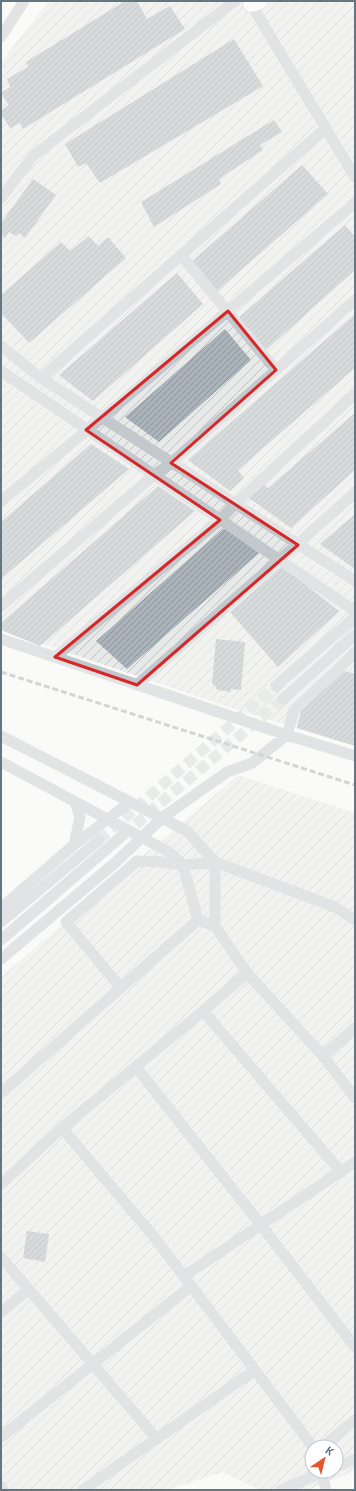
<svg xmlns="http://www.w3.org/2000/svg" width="356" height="1491" font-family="'Exo 2',sans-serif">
<defs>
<pattern id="industrial-furrows" width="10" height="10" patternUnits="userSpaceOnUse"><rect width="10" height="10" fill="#e8e9e9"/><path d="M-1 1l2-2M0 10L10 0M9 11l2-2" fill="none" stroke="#c0c1c2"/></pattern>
<pattern id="building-hatch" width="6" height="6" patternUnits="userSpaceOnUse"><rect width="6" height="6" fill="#aab3b9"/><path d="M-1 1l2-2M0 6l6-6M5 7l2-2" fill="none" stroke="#8e969c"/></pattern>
</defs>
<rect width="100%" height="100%" fill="#fafaf8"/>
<path fill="url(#industrial-furrows)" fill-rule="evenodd" d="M49 1H355V746L232 708 1 630V62Z
M238 775 355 813V1471L308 1490H260L223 1472 167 1490H1V977ZM312 1447H336V1471H312Z"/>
<path fill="url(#building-hatch)" d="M125 1H137L147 19 170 6 185 29 23 129 20 123 10 128 1 114V111L9 105 1 93 10 87 7 79 28 67 26 62Z
M234 39 263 86 100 183 86 163 78 167 65 144Z
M274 120 282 132 260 145 263 150 219 179 221 184 154 227 141 202Z
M302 165 328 194 216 292 191 262Z
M33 179 56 195 25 238 19 233 16 236 9 232 5 238 1 234V223Z
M345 225 355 237V270L266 350 238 318Z
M89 236 98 246 108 237 126 258 29 343 1 313V295L61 242 70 251Z
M177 273 203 304 93 401 59 375Z
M355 314V368L238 470 244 478 230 491 188 460Z
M225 329 251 360 159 442 125 417Z
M355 413V470L291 528 249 498 264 485 268 488Z
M91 444 129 469 1 579V522Z
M158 486 195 511 40 646 1 630V623Z
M355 514V569L320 544Z
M224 528 259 553 127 669 96 641Z
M282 566 339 611 278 667 230 612Z
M216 639 245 642 241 690 231 689V692L217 690 215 685 212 684Z
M344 671 355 674V746L297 728 301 711Z
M27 1231 49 1234 45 1262 23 1258Z"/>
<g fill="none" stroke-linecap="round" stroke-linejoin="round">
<path stroke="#d5d9db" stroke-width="11" stroke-dasharray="11 5.5" stroke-linecap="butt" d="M123 835 283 699
M99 840 276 686"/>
<defs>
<path id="secondary" d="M251 4 260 1"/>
</defs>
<use href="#secondary" stroke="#b3babf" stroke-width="17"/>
<path stroke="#c3c8cc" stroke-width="11" d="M247 1 251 4 355 177
M1 37 24 1
M1 198 33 156 235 1
M181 255 276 370
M1 346 41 378 355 581
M1 371 352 609 355 607
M41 378 326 128
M1 501 102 418 355 203
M1 606 154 475 171 463 355 300
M1 639 287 735 355 756
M55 657 220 520 235 504 355 394
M137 685 355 493
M276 686 355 617
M283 699 355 635
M1 736 187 831 215 862 335 907 355 920
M1 762 169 852 183 865 198 920
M74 845 130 802
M1 908 74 845 80 817 75 802
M198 920 215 926 247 973 323 1056 355 1098
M1 922 99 840
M1 940 123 835
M1 959 116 862 162 818 227 772 252 763 287 735 294 710 355 653
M121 988 66 922 137 861 160 862 183 865 215 862V926
M203 1011 341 1172
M323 1056 355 1028
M136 1067 261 1225 355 1347
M1 1093 198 920
M62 1128 155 1238 313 1447
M1 1184 62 1128 203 1011 247 973
M1 1257 157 1439
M184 1276 355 1162
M1 1313 28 1289
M1 1437 191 1286
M322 1447 355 1420
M336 1467 355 1459
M322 1473 326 1490
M1 1486 3 1490
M83 1490 255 1370
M281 1490 326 1471"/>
<use href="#secondary" stroke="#fff" stroke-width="16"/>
<path stroke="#a2aab0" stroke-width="3" stroke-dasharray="6 3" stroke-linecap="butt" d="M1 672 355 785"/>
</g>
<path d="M0 0H356V1491H0ZM228 311 276 370 171 463 298 545 137 685 55 657 220 520 86 430Z" fill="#fafaf8" fill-opacity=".55" fill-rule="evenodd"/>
<path fill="none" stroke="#d62828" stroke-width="3" stroke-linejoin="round" d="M228 311 276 370 171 463 298 545 137 685 55 657 220 520 86 430Z"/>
<rect width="356" height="1491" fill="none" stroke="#657683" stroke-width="4"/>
<g transform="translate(324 1459) rotate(35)"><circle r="19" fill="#ffffff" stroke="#c1c8cd"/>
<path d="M0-3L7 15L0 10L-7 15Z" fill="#e4572e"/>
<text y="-6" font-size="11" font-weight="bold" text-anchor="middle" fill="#657683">K</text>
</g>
</svg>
